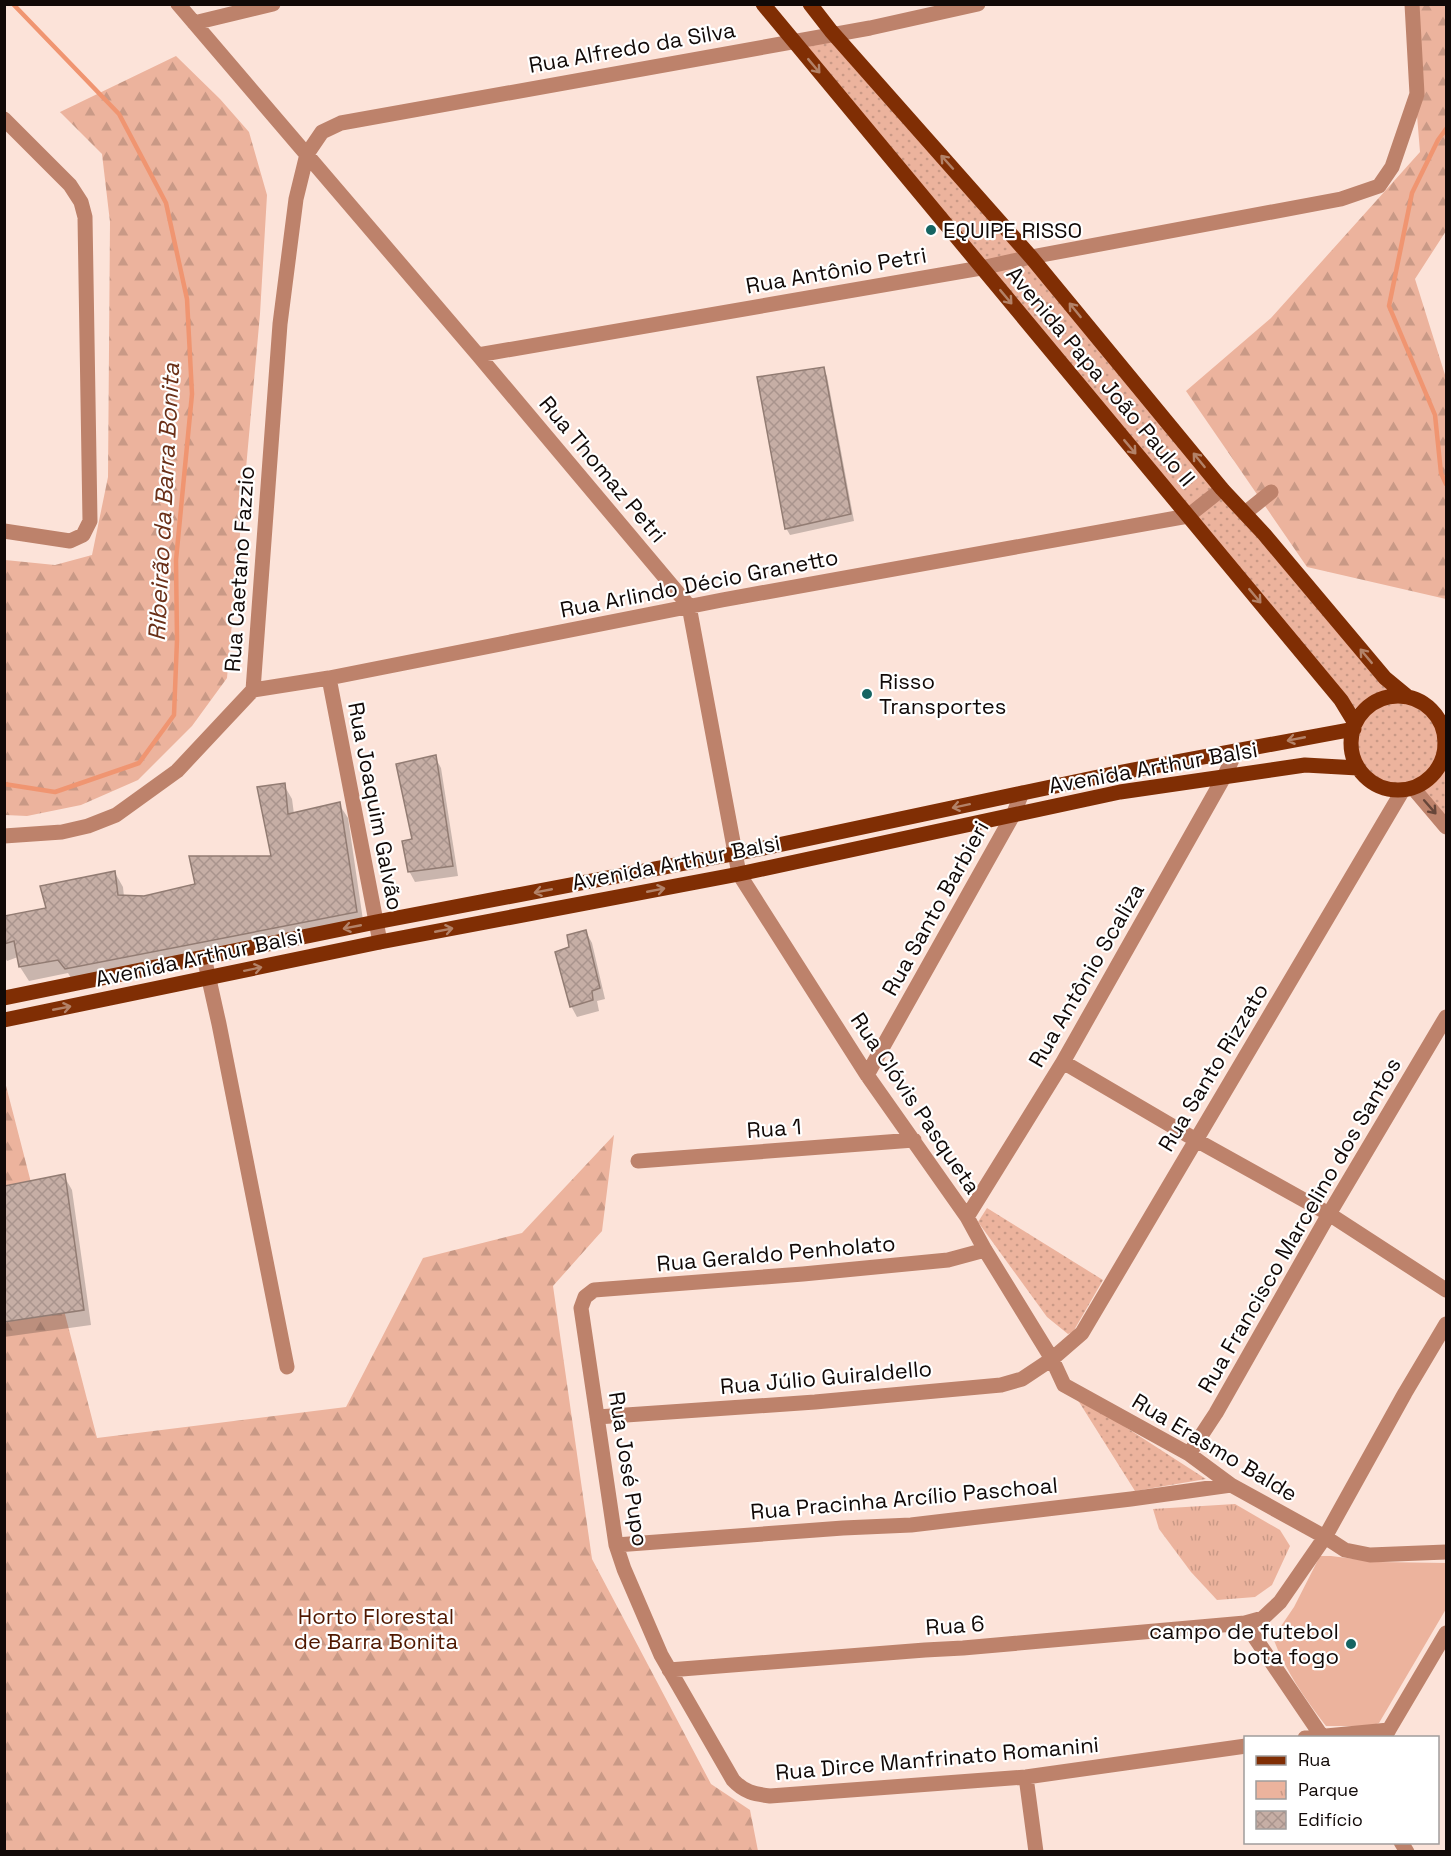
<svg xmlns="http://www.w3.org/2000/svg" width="1451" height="1856" font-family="'Space Grotesk',sans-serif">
<defs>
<pattern id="grass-dots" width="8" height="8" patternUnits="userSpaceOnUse" patternTransform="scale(1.5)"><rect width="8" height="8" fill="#ecb39d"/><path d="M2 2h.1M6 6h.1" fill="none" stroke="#c99986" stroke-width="1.8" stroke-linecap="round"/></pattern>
<pattern id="forest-firs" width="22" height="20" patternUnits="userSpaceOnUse" patternTransform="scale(1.5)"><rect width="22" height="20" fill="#ecb39d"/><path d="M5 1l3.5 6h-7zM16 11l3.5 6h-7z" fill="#c99986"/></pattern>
<pattern id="park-tufts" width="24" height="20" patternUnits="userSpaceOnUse" patternTransform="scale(1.5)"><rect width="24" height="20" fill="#ecb39d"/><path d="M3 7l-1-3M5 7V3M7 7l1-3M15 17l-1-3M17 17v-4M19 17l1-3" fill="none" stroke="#c99986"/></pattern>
<pattern id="building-cross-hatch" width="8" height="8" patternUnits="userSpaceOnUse" patternTransform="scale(1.5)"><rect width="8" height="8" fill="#c6aea5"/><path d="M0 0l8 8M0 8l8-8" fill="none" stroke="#a9948d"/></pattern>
</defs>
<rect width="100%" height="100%" fill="#fce3d9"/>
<path fill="url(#grass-dots)" d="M830 33 1028 256 983 265 795 40Z
M1030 259 1220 488 1189 514 985 269Z
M1222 491 1394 690 1371 697 1353 710 1191 517Z
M1356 745a43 43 0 1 1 86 0a43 43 0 1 1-86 0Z
M1446 757V818L1417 789C1431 782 1441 771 1446 757Z
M987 1208 1103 1280 1073 1332 1068 1334 1047 1317 978 1222Z
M1074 1394 1206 1479 1135 1491Z"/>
<path fill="url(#forest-firs)" d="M1408 5H1446V231L1415 279 1446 378V599L1307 567 1186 391 1271 318 1420 152Z
M176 56 220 99 249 132 267 195 260 314 227 678 192 726 138 780 81 805 27 816 5 815V560L55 565 92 555 108 477 110 222 102 154 60 112Z
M4 1078 97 1438 346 1407 423 1258 522 1233 614 1135 602 1231 553 1286 592 1559 711 1784 750 1810 758 1851H5Z"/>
<path fill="url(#park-tufts)" d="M1235 1504 1280 1530 1290 1546 1272 1585 1255 1597 1217 1600 1191 1572 1159 1529 1153 1509Z"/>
<path fill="#ecb39d" d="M1320 1556H1331L1379 1562 1446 1563V1609L1379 1723 1371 1726H1326C1305 1699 1285 1670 1273 1638L1294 1607Z"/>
<path fill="#0003" d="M823 369 827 376 854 521 790 535 786 528Z
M435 757 441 768 458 876 415 882 409 871 414 840Z
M284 785 292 799 294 814 339 804 348 818 364 927 74 983 68 973 29 981 20 967 18 957 7 961 4 956V918L48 909 115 873 123 887 124 897H144L196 885 273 857Z
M586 932 592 943 605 999 597 1001 599 1011 577 1017 571 1006V948Z
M64 1176 72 1190 91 1325 4 1337V1187Z"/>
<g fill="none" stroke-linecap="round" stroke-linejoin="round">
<path stroke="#f09571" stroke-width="4.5" d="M1446 129 1438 140 1412 193 1389 306 1435 415 1441 473 1446 484
M4 784 55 792 139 763 174 715 177 640 176 560 192 394 187 299 166 203 119 114 13 4"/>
</g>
<path fill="url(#building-cross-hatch)" stroke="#927c73" stroke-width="1.5" d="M824 367 851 514 785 529 757 377Z
M436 755 453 866 408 872 402 841 412 839 396 764Z
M285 783 288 814 340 802 357 912 65 969 58 960 19 967 14 941 4 944V916L46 908 40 886 115 871 118 895 144 896 195 884 189 856H271L257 787Z
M586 930 600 988 592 991 593 1000 570 1007 555 952 569 947 567 935Z
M65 1174 84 1310 4 1322V1186Z"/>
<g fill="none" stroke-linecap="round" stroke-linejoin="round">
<path stroke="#bd826b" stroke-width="15" d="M178 4 478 355 689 606 739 874 867 1075 967 1217 985 1250 1052 1359 1064 1385 1189 1454 1231 1485 1325 1537 1345 1550 1370 1555 1446 1552
M194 23 273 4
M4 119 70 185 81 202 85 217 90 521 83 535 70 541 4 531
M478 355 981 268 1031 257 1341 199 1379 186 1392 167 1417 94 1412 4
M1245 513 1271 492
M329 678 380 942
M253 690 329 678 722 600 1188 516 1222 489
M1445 744 1446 746
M1413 788 1446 827
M4 836 62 832 88 826 116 815 177 771 253 690 280 324 296 199 307 154 322 132 341 123 870 28 978 4
M204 957 219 1024 287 1367
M1063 1062 1196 1140 1329 1214 1446 1290
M867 1075 1013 815 1022 793
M638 1161 914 1140
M967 1217 1063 1062 1224 777 1236 751
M985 1250 948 1260 803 1274 594 1290 585 1297 581 1308 616 1545 624 1569 661 1655 733 1780C744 1792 754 1794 770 1796L1026 1777 1246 1746
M597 1417 815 1402 1001 1385 1022 1379 1052 1359 1082 1333 1403 790
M1189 1454 1216 1413 1329 1214 1446 1017
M616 1545 843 1528 911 1525 1131 1499 1231 1485
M1245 1623 1323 1738
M669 1670 925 1650 963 1648 1245 1623 1263 1618 1280 1602 1325 1537 1405 1393 1446 1324
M1305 1738 1389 1730
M1384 1738 1446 1633
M1026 1777 1036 1852
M1401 1842 1407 1852"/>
<path stroke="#802e04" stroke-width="15" d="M763 4 1341 700 1355 723
M810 4 831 31 1031 257 1222 489 1264 534 1385 678 1408 697
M1351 743a47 47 0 1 1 94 0a47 47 0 1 1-94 0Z
M4 998 376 922 759 849 1117 773 1354 729
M4 1020 380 942 739 874 1120 792 1305 765 1358 768"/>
</g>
<defs><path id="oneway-shaft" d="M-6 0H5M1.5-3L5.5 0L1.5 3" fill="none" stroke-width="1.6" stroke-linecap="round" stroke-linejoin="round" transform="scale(1.5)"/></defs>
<g stroke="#b38268">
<use href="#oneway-shaft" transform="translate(814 66) rotate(50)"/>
<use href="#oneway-shaft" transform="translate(947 162) rotate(-132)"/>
<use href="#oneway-shaft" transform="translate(1006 297) rotate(50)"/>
<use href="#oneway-shaft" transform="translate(1075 310) rotate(-129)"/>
<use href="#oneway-shaft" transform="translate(1130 447) rotate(50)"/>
<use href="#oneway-shaft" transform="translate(1199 460) rotate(-129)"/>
<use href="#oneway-shaft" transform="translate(1255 596) rotate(50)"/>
<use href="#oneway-shaft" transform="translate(1366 656) rotate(-130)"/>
<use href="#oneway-shaft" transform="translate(1296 739) rotate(169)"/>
<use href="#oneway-shaft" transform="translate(961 806) rotate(168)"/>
<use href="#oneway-shaft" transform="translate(656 890) rotate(-11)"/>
<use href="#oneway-shaft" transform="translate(543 891) rotate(169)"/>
<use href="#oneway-shaft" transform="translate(352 927) rotate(169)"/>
<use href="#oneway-shaft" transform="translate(444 930) rotate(-11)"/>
<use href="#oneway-shaft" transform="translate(253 969) rotate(-12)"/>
<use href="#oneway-shaft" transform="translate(62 1008) rotate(-11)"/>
</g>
<use stroke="#674639" href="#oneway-shaft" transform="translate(1430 807) rotate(49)"/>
<g fill="#156462" stroke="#fff" stroke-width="2">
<circle cx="931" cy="230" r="6"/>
<circle cx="867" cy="694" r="6"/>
<circle cx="1351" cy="1644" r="6"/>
</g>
<g text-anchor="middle" stroke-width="4.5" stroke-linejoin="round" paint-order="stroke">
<g font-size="22" fill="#110907" stroke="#fff">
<text transform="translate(632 47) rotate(-10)" y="8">Rua Alfredo da Silva</text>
<text transform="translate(836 270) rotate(-10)" y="8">Rua Antônio Petri</text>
<text transform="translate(1101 376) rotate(50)" y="8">Avenida Papa João Paulo II</text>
<text transform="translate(603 469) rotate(50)" y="8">Rua Thomaz Petri</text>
<text transform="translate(239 569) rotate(-86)" y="8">Rua Caetano Fazzio</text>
<text transform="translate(699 583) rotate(-11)" y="8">Rua Arlindo Décio Granetto</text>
<text transform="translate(1153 767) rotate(-10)" y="8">Avenida Arthur Balsi</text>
<text transform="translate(376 806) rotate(79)" y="8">Rua Joaquim Galvão</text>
<text transform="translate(676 862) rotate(-11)" y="8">Avenida Arthur Balsi</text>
<text transform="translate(935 908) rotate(-61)" y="8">Rua Santo Barbieri</text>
<text transform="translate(199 957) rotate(-12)" y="8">Avenida Arthur Balsi</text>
<text transform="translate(1086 975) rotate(-60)" y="8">Rua Antônio Scaliza</text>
<text transform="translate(1213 1067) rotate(-59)" y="8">Rua Santo Rizzato</text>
<text transform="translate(916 1103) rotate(56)" y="8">Rua Clóvis Pasqueta</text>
<text transform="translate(774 1128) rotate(-4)" y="8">Rua 1</text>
<text transform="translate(1299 1225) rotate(-60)" y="8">Rua Francisco Marcelino dos Santos</text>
<text transform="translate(776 1253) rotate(-5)" y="8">Rua Geraldo Penholato</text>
<text transform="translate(826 1377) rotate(-5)" y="8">Rua Júlio Guiraldello</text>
<text transform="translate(1215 1447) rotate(31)" y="8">Rua Erasmo Balde</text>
<text transform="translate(629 1469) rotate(81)" y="8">Rua José Pupo</text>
<text transform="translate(904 1498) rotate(-5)" y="8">Rua Pracinha Arcílio Paschoal</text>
<text transform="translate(955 1625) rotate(-4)" y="8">Rua 6</text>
<text transform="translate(937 1758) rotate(-5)" y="8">Rua Dirce Manfrinato Romanini</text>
</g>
<g font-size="22" fill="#110907" stroke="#fff" text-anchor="start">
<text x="943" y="238">EQUIPE RISSO</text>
<text x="879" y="689">Risso<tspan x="879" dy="25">Transportes</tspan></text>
<text x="1339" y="1639" text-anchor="end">campo de futebol<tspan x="1339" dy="25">bota fogo</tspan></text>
</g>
<g font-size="22" fill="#501800" stroke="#fff">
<text x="376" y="1624">Horto Florestal<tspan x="376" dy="25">de Barra Bonita</tspan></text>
</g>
<g font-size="24" font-style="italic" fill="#6a3018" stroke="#fff">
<text transform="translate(164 502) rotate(-87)" y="8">Ribeirão da Barra Bonita</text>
</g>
</g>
<rect width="1451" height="1856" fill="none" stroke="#110907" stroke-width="12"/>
<rect x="1244" y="1736" width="195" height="108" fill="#ffffff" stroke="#a09d9c" stroke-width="1.5"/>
<rect x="1256" y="1756" width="30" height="9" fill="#802e04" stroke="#a09d9c" stroke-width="1.5"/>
<text x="1298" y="1766" font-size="18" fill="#110907">Rua</text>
<rect x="1256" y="1781" width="30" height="18" fill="url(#park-tufts)" stroke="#a09d9c" stroke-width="1.5"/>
<text x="1298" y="1796" font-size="18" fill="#110907">Parque</text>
<rect x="1256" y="1811" width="30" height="18" fill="url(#building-cross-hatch)" stroke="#a09d9c" stroke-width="1.5"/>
<text x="1298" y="1826" font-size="18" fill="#110907">Edifício</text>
</svg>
